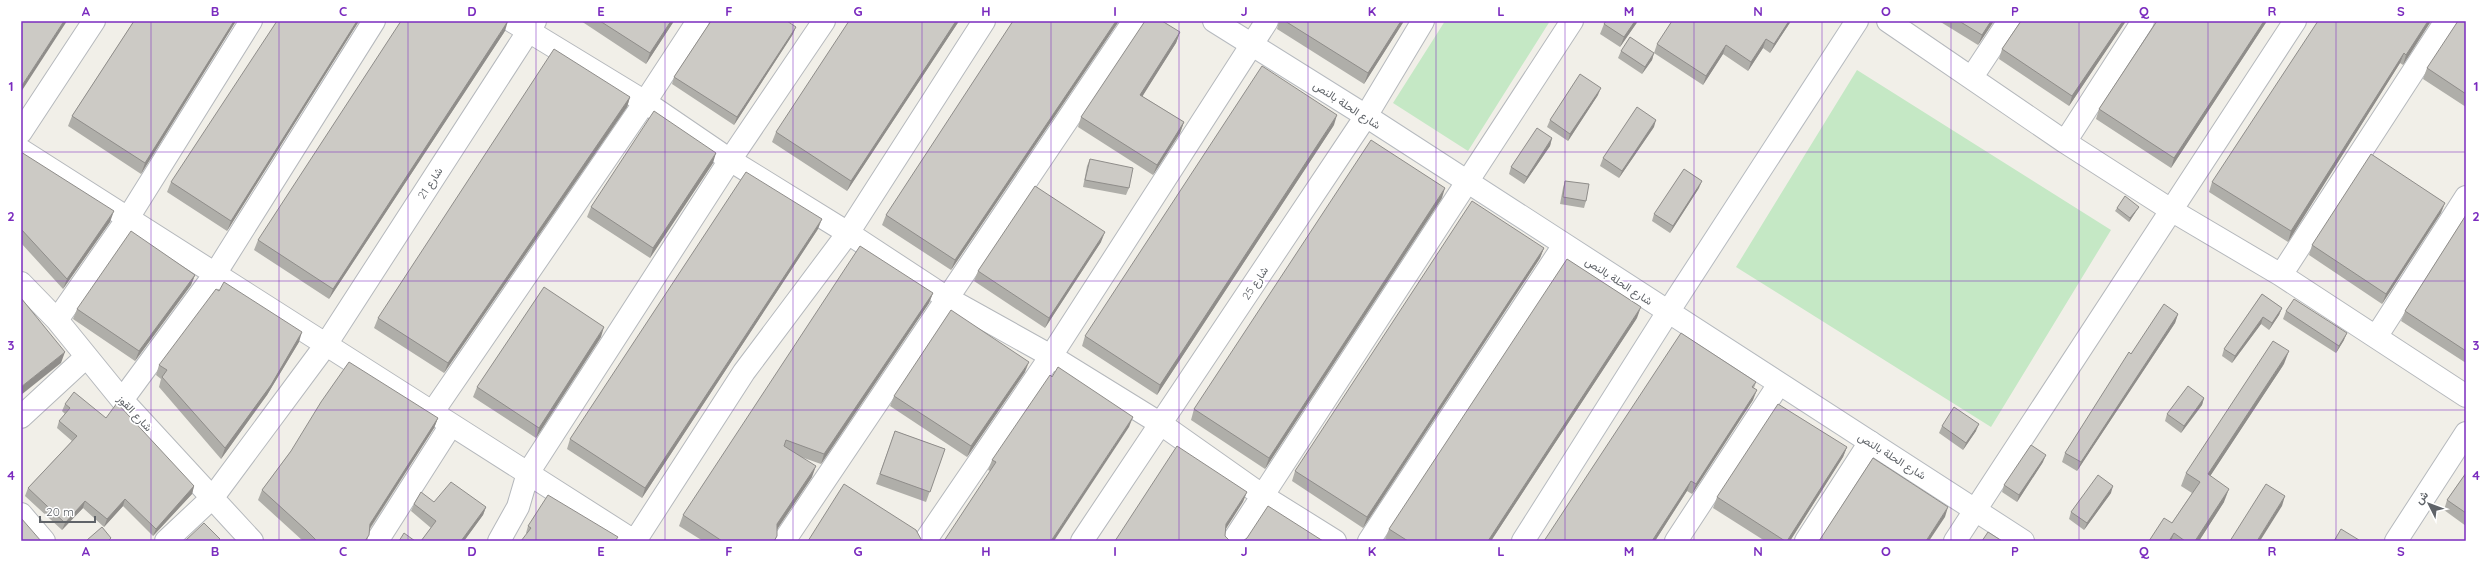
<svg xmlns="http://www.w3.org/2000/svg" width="2487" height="562" font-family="Quicksand,Vazirmatn,sans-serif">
<rect width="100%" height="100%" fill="#f1efe8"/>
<path fill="#c5e8c5" d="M1445 21H1550L1468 151 1393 103Z
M1857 70 2111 230 1991 427 1736 267Z"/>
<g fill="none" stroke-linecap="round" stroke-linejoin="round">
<defs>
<path id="street" d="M512 21 645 102 730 160 848 233 947 298 1051 356 1161 424 1263 496 1335 541
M1888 21 2065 142 2171 210 2281 275 2466 396
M1972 77 2009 21
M21 132 94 21
M2065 142 2143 21
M21 150 634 541
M2281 275 2446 21
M21 283 57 320 122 400 252 541
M57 320 128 218 251 21
M2376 337 2466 197
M122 400 215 274 374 21
M432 413 645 102 698 21
M21 417 86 357
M21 514 44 541
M166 541 213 497 325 346 535 21
M377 541 451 425
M499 541 518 507 528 473 730 160 824 21
M635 541 744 372 848 233 984 21
M784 541 1134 21
M925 541 1051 356 1267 21
M1082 541 1366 116 1423 21
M1233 541 1572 21
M1369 541 1564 245
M1676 541 1779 384
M1806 541 1870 442
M1955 541 2295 21
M2396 541 2466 433"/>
<path id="secondary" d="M1214 21 1366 116 2023 541
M1523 541 1668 312 1857 21"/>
</defs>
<use href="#street" stroke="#b5b8bc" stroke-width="24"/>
<use href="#secondary" stroke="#b6babf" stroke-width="24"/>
<use href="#street" stroke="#fff" stroke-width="22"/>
<use href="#secondary" stroke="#fff" stroke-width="22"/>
</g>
<path fill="#afaea9" d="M134 21H236L141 174 68 126 72 116Z
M359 21 227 231 167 192 171 182Z
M581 21H674L646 64Z
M709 21H787L793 34 734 125 672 84 674 77 709 24Z
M959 21 847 191 772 142 776 132Z
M1119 21 951 270 882 225 886 215Z
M1279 21H1404L1364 84 1277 29Z
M1606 21H1638L1620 47 1600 34 1604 24Z
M1791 21 1770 53 1763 48 1748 71 1723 54 1703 85 1654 53 1652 60 1642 74 1618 58 1621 51 1654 53 1657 44Z
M1939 21H1994L1978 45Z
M2020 21H2126L2069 106 1999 59 2002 49 2020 22Z
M2157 21H2267L2171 168 2096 119 2099 109Z
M2431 21 2403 65 2400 63 2288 242 2209 192 2212 182Z
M2466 21V107L2423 79 2427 68Z
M505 31 329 299 254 250 258 240Z
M1180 32 1176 43 1142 96 1184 122 1180 133 1153 175 1078 127 1081 117Z
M1598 95 1568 141 1547 127 1550 120Z
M630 97 627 107 444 373 374 328 378 318Z
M1334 125 1157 395 1082 346 1085 336Z
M1654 127 1619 178 1600 166 1603 158Z
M1552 138 1550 146 1524 184 1509 174 1511 167Z
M21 152 110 222 63 289 21 243Z
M1090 159 1129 188 1126 195 1083 187 1087 166Z
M713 163 650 258 587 217 591 207Z
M1565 181 1586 201 1584 208 1560 204 1563 188Z
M1699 188 1670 233 1652 221 1654 214Z
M1442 198 1265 469 1191 420 1194 409Z
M2139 207 2129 222 2115 211 2117 208Z
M2441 213 2382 304 2309 255 2312 245Z
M2466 215V363L2401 321 2405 311Z
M818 229 642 498 567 449 570 439Z
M1101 242 1045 328 974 281 978 271Z
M1544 248 1540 258 1363 528 1292 481 1295 471Z
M195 275 191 285 135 361 73 319 77 309Z
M933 293 929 303 821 464 801 457 812 477 777 529V536L775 541H703L679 526 683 515Z
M2262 294 2282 308 2279 315 2269 330 2261 324 2232 363 2222 356 2224 349Z
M2286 311 2344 340 2336 353 2283 319Z
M2178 314 2175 323 2077 471 2062 462 2065 453 2131 354Z
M1637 318 1491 541H1389L1385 539 1389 529Z
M601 337 536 438 473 397 477 387Z
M299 342 267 395 221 459 159 387 161 379 156 375 159 365Z
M2284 364 2210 476 2224 502 2199 541H2149L2172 523 2192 493 2181 486 2186 473Z
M1025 372 967 457 890 406 894 396Z
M1756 382 1754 388 1753 400 1692 494 1687 491 1655 541H1544Z
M2204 398 2202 405 2181 433 2165 421 2167 414Z
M65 404 106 418 194 486 192 494 153 536 123 506 104 527 83 508 62 530 25 496 28 488 72 441 57 428 59 421 65 414 62 411Z
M438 418 434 428 370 529 367 541H303L258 500 262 490 291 451Z
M1942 426 1976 431 1963 450 1939 433Z
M1129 427 990 471 988 470 992 460Z
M895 431 945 449 926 502 876 484Z
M1847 447 1843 457 1790 541H1765L1713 508 1717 497Z
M2043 462 2017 502 2002 492 2004 485Z
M2466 473V526L2444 510 2447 500Z
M2111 493 2084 530 2069 519 2071 512Z
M434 502 486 507 483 515 464 541H421L431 528 411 511 414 504Z
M528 526 616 541 527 534 526 533Z"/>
<path fill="#8f8d8a" d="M64 21H67L21 92V87Z
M234 21H236L141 174 145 163Z
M357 21H359L227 231 231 221Z
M508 21 505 31 329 299 333 289Z
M671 21H674L646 64 650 53Z
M956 21H959L847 191 851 181Z
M1116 21H1119L951 270 955 260Z
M1401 21H1404L1364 84 1368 73Z
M1635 21H1638L1620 47 1624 37Z
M1789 21H1791L1770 53 1774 44Z
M1991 21H1994L1978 45 1982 35Z
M2123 21H2126L2069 106 2072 96Z
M2264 21H2267L2171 168 2174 158Z
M2428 21H2431L2403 65 2406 55Z
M796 27 793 34 734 125 737 117Z
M1180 32 1176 43 1137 105 1140 95Z
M1766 39 1763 48 1748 71 1751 62Z
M1726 45 1723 54 1703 85 1706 76Z
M1654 53 1652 60 1642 74 1645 67Z
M2404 53 2400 63 2288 242 2291 231Z
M1601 88 1598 95 1568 141 1570 134Z
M630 97 627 107 444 373 448 363Z
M1337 115 1334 125 1157 395 1160 385Z
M1656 120 1654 127 1619 178 1622 171Z
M1184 122 1180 133 1153 175 1157 165Z
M1552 138 1550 146 1524 184 1527 177Z
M716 153 713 163 650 258 653 248Z
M1702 181 1699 188 1670 233 1673 226Z
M1445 188 1442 198 1265 469 1269 458Z
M2445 203 2441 213 2382 304 2386 294Z
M2139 207 2129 222 2130 218Z
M114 211 110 222 63 289 67 279Z
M822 219 818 229 642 498 645 488Z
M1105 232 1101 242 1045 328 1049 318Z
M1544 248 1540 258 1363 528 1367 517Z
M195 275 191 285 135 361 139 351Z
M933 293 929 303 821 464 824 454Z
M1641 307 1637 318 1491 541H1488Z
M2282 308 2279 315 2269 330 2272 323Z
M2178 314 2175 323 2077 471 2081 462Z
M2263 317 2261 324 2232 363 2235 356Z
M604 327 601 337 536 438 539 428Z
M302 332 299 342 267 395 221 459 225 448Z
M2347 333 2344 340 2336 353 2339 346Z
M2289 351 2284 364 2203 487 2208 474Z
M65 352 61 363 21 395V387Z
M1029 362 1025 372 967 457 971 446Z
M1757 390 1753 400 1692 494 1696 484Z
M2204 398 2202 405 2181 433 2184 426Z
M1133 417 1129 427 1054 541H1051Z
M438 418 434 428 366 534 370 524Z
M1979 424 1976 431 1963 450 1966 443Z
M1847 447 1843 457 1790 541H1787Z
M2046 455 2043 462 2017 502 2019 495Z
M816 466 812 477 774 534 777 524Z
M1691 481 1687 491 1655 541H1652Z
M194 486 192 494 153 536 156 529Z
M2113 486 2111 493 2084 530 2087 523Z
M2229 489 2224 502 2199 541H2195Z
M1247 492 1243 502 1222 535 1226 524Z
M2285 496 2282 506 2260 541H2257Z
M125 499 123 506 104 527 107 519Z
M85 501 83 508 62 530 65 523Z
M486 507 483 515 464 541H461Z
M1948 507 1945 517 1929 541H1926Z
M2174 533 2171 541H2169Z"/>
<path fill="#cccac5" stroke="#8f8d8a" d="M21 21H64L21 87Z
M134 21H234L145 163 72 116Z
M277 21H357L231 221 171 182Z
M401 21H508L333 289 258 240Z
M600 21H671L650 53Z
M711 21H787L796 27 737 117 674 77Z
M849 21H956L851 181 776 132Z
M1013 21H1116L955 260 886 215Z
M1145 21H1162L1180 32 1140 95 1184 122 1157 165 1081 117Z
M1285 21H1401L1368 73Z
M1606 21H1635L1624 37 1604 24Z
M1672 21H1789L1774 44 1766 39 1751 62 1726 45 1706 76 1657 44Z
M1959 21H1991L1982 35Z
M2021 21H2123L2072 96 2002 49Z
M2157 21H2264L2174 158 2099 109Z
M2318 21H2428L2406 55 2404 53 2291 231 2212 182Z
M2458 21H2466V94L2427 68Z
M1630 37 1654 53 1645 67 1621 51Z
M554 49 630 97 448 363 378 318Z
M1262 66 1337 115 1160 385 1085 336Z
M1580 74 1601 88 1570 134 1550 120Z
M1637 107 1656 120 1622 171 1603 158Z
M654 111 716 153 653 248 591 207Z
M1537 128 1552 138 1527 177 1511 167Z
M1371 140 1445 188 1269 458 1194 409Z
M21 152 114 211 67 279 21 229Z
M2371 154 2445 203 2386 294 2312 245Z
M1090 159 1133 168 1129 188 1085 180Z
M1684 169 1702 181 1673 226 1654 214Z
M746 172 822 219 645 488 570 439Z
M1565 181 1589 184 1586 201 1563 197Z
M1035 186 1105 232 1049 318 978 271Z
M2125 196 2139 207 2130 218 2117 208Z
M1472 201 1544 248 1367 517 1295 471Z
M2466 215V351L2405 311Z
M131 231 195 275 139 351 77 309Z
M860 246 933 293 824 454 786 440 784 446 816 466 777 524V536L774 541H722L683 515Z
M1567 259 1641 307 1488 541H1408L1389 529Z
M224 282 302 332 271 385 225 448 162 377 167 370 159 365 216 289 219 291Z
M544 287 604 327 539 428 477 387Z
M2262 294 2282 308 2272 323 2263 317 2235 356 2224 349Z
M21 298 65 352 21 387Z
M2294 299 2347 333 2339 346 2286 311Z
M2164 304 2178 314 2081 462 2065 453 2129 352 2131 354Z
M951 310 1029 362 971 446 894 396Z
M1681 333 1756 382 1752 387 1757 390 1696 484 1691 481 1652 541H1544Z
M2273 341 2289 351 2208 474 2229 489 2195 541H2185L2174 533 2169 541H2149L2164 518 2172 523 2200 482 2186 473Z
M349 362 438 418 370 524 369 535 365 541H317L306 530 262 490 291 451 321 402Z
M1058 367 1133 417 1051 541H944L996 462 992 460 1050 375 1052 377Z
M2188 386 2204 398 2184 426 2167 414Z
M74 392 106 418 117 403 194 486 156 529 125 499 107 519 85 501 65 523 28 488 77 436 59 421 70 408 65 404Z
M1778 404 1847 447 1787 541H1785L1717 497Z
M1954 407 1979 424 1966 443 1942 426Z
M895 431 945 449 930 492 880 474Z
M2031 445 2046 455 2019 495 2004 485Z
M1177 446 1247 492 1226 524 1225 536 1230 541H1115Z
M1873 458 1948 507 1926 541H1819Z
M2466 473V513L2447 500Z
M2098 475 2113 486 2087 523 2071 512Z
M451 482 486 507 461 541H421L436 521 414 504 421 492 434 502Z
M844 484 916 530 922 541H808Z
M2266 484 2285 496 2257 541H2230Z
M548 495 618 537 615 541H521L531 528 528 526Z
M1268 506 1323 541H1243L1247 538Z
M21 518 41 541H21Z
M204 523 220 539 218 541H185Z
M102 527 111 538 108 541H88L87 540Z
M2341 529 2359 540 2358 541H2334Z
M1988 532 2002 541H1982Z
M404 533 415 541H399Z"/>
<path fill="none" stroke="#7b2cbf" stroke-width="1" stroke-opacity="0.55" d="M151 21V541M279 21V541M408 21V541M536 21V541M665 21V541M793 21V541M922 21V541M1051 21V541M1179 21V541M1308 21V541M1436 21V541M1565 21V541M1694 21V541M1822 21V541M1951 21V541M2079 21V541M2208 21V541M2336 21V541M21 152H2466M21 281H2466M21 410H2466"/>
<g text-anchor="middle" stroke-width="3.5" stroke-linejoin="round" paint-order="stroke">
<g font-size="11" fill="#5f6368" stroke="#fff">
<text transform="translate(1347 105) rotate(33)" y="4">شارع الحلة بالنص</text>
<text transform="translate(430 183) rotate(-57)" y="4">شارع 21</text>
<text transform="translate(1619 281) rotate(33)" y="4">شارع الحلة بالنص</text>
<text transform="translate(1255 283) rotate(-56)" y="4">شارع 25</text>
<text transform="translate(135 413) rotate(47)" y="4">شارع القوز</text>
<text transform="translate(1892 456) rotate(32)" y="4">شارع الحلة بالنص</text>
</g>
</g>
<rect width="2487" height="562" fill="none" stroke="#ffffff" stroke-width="44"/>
<g transform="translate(2429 504) rotate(312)" stroke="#ffffff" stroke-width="3" paint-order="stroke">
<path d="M0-3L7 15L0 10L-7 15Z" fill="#5f6368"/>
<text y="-6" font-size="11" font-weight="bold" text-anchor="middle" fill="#5f6368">ش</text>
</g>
<path d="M40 516v6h55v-6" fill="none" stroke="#5f6368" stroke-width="2"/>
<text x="46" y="516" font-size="12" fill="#5f6368" stroke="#ffffff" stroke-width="3" paint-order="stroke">20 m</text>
<rect x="22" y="22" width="2443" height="518" fill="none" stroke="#7b2cbf" stroke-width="1.5"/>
<g font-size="13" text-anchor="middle" font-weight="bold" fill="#7b2cbf">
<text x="86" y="16">A</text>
<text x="215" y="16">B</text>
<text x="343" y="16">C</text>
<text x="472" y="16">D</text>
<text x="601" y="16">E</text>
<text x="729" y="16">F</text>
<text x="858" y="16">G</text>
<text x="986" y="16">H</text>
<text x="1115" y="16">I</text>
<text x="1244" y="16">J</text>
<text x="1372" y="16">K</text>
<text x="1501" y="16">L</text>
<text x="1629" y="16">M</text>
<text x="1758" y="16">N</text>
<text x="1886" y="16">O</text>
<text x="2015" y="16">P</text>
<text x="2144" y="16">Q</text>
<text x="2272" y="16">R</text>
<text x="2401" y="16">S</text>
<text x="11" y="91">1</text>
<text x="2476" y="91">1</text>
<text x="11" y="221">2</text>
<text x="2476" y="221">2</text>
<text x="11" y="350">3</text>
<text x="2476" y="350">3</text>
<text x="11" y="480">4</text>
<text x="2476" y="480">4</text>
<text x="86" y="556">A</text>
<text x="215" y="556">B</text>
<text x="343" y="556">C</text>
<text x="472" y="556">D</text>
<text x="601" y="556">E</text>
<text x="729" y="556">F</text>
<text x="858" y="556">G</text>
<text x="986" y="556">H</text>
<text x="1115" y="556">I</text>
<text x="1244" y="556">J</text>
<text x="1372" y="556">K</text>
<text x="1501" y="556">L</text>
<text x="1629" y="556">M</text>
<text x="1758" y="556">N</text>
<text x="1886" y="556">O</text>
<text x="2015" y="556">P</text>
<text x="2144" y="556">Q</text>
<text x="2272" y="556">R</text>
<text x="2401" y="556">S</text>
</g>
</svg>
